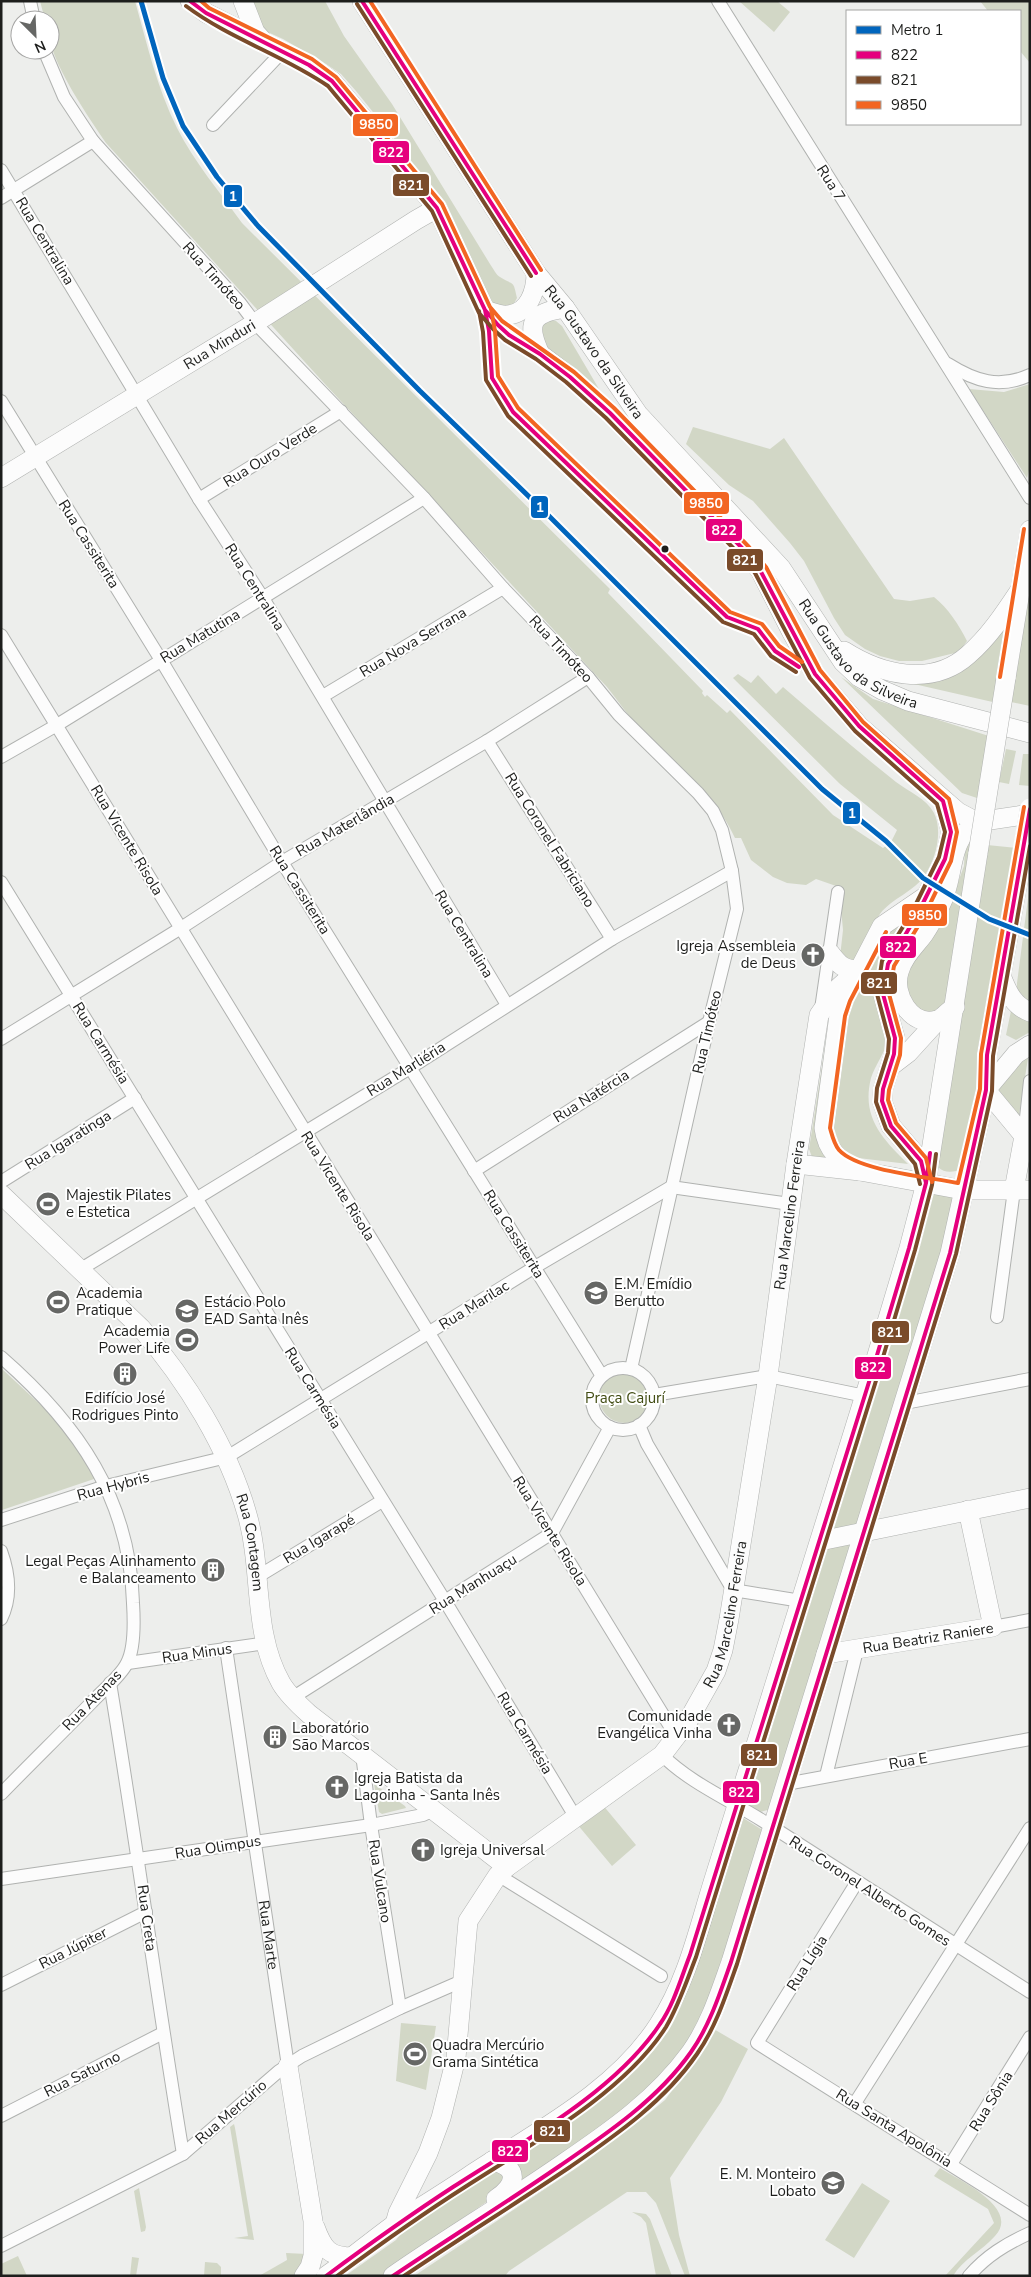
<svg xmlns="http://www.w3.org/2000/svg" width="1031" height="2277" font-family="'Nunito Sans',sans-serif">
<rect width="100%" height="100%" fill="#edeeec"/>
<path fill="#d2d7c6" d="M40 1H135C147 44 157 88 177 128 194 162 220 192 242 223L610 589 608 593 703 691 702 693 705 697 707 695 727 713 730 710 833 815 883 848 891 842 897 830 840 784 733 678 738 674 751 683 758 675 776 694 783 687C820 719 858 752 896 782 909 792 926 798 934 813 943 831 936 859 925 875 914 892 892 898 880 914 868 929 867 950 854 964L840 957 843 930 839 887 816 879 806 885 787 883 773 877 751 860 741 838H735C710 784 668 760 630 717 622 707 615 697 607 687L324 383 106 143C89 118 55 68 50 40 49 33 50 26 50 20H45Z
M251 1H325L344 36 392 104 490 264C493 268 496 275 500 277 514 286 513 279 517 298L512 307 495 311 450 214 397 142 356 91 341 74 326 64 283 39 263 30Z
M739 1H777L790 12 774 32Z
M980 1H1030V63L1020 51V11H988Z
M548 320 556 321 562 326 599 389 541 342V323Z
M1030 384V466L1027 478 969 389 1004 392Z
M693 427 770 449 784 438 894 599 910 601 934 597C948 608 959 625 967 641L959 652 922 661H899L880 656 865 649 845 635 834 618 804 561 790 543 753 501 729 485 686 444Z
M1030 579V706L1011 702Z
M1013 614 997 703 892 679H927Z
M841 677 873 699 992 737 980 799 962 793Z
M1006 749 1016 751 1009 784 999 782Z
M1023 754H1030V786L1019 785Z
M977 826 950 999 937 1012H918L910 1004 906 977 911 958 950 904 964 866 965 848Z
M987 845 1017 848 963 1169C954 1172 945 1174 938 1167Z
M1030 883V1003L1017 992V983Z
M913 908C895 931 866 973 876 1004 880 1016 891 1027 888 1040 885 1053 875 1065 871 1078 861 1118 883 1139 908 1164L850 1157 841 1150 829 1124 844 1019 878 942Z
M1012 1006 1030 1016V1032L1016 1040 1006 1035Z
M830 1015 827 1158 812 1157 809 1149Z
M1029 1052 1018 1121 998 1095 1001 1083Z
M927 1193 957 1195 946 1244 860 1526 828 1533Z
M1 1368 60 1423 97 1478 2 1510Z
M599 1397a26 26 0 1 1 52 0a26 26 0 1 1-52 0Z
M856 1539 771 1809 760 1812 747 1804 824 1548Z
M374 1784 405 1806 406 1808 382 1814 379 1812Z
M602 1804 636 1845 612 1866 577 1824Z
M740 1816 764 1831 714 1995 693 2037 637 2102 522 2181 506 2160 651 2046Z
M401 2023 436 2026 426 2090 396 2081Z
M712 2028 748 2049 749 2047 721 2102 670 2178 679 2235 690 2276H685L656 2203 646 2192H627L509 2271 505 2276H414L578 2167 647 2115 665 2100 693 2062Z
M234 2124 235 2128 254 2240 234 2238 248 2236 230 2127Z
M496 2168 506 2178 504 2190 463 2218 450 2232 384 2276H345L396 2240 407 2225Z
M940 2168C959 2180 1021 2208 995 2236 982 2251 963 2259 953 2276H945L994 2223 988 2209 934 2176Z
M862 2183 890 2201 854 2258 825 2240Z
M139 2188 146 2227 145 2231 141 2232 134 2191Z
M632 2212 646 2214 650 2219 672 2276H656L646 2223 641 2217Z
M286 2253 307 2254 295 2276H259L287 2260Z
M18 2256 27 2276H1V2264Z
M132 2257 139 2258 136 2276H130Z
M205 2262 217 2263 221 2267V2276H204Z"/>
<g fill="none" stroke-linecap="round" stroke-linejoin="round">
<defs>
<g id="street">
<path d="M30 1 34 20"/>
<path d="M718 1 1030 498"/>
<path d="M44 50 64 97 93 141 240 303 255 323 424 498 503 588 588 677 619 715 698 793 713 811 722 830 732 871 737 909 709 1022 631 1369"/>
<path d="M213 125 283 51"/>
<path d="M1 170 199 499 263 598 507 1005"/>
<path d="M1 198 93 141"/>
<path d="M948 364C975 381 999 389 1030 375"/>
<path d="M1 401 161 660 282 862 602 1376"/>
<path d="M199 499 341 411"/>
<path d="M1 635 676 1736"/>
<path d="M323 696 503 588"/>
<path d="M487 741 612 939"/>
<path d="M1 757 57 725 424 498"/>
<path d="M1 882 445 1601 576 1818"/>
<path d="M821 1009 838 892"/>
<path d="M1 1039 181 928 282 862 487 741 588 677"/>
<path d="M1024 1136 1030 1081"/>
<path d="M474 1171 709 1022"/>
<path d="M1 1182 135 1098"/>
<path d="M81 1269 410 1068 612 939 732 871"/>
<path d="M997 1317 1014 1190"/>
<path d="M1 1357C78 1424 130 1499 133 1603 134 1619 135 1648 127 1663 121 1676 102 1691 92 1702 62 1733 31 1763 1 1794"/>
<circle cx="623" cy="1399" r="31"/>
<path d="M654 1395 768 1376 865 1396"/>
<path d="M905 1403 1030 1379"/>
<path d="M639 1425 647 1444 733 1590 801 1601"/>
<path d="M1 1520 106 1486 227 1457 535 1267 671 1187 790 1204"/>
<path d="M1 1551C9 1573 12 1597 1 1619"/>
<path d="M257 1577 382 1501"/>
<path d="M993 1627 1030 1620"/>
<path id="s1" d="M226 1648 288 2066"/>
<path d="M128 1663 266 1643"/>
<path d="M110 1683C136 1840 157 1997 183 2154"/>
<path d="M292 1698 552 1533 610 1427"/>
<path d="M362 1754 371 1825 400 2008"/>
<path d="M662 1755C690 1783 730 1800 763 1821L1030 1992"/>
<path d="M826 1776 857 1650"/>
<path d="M786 1784 1030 1739"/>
<path d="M498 1875 661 1976"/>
<path d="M1 1879 371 1825 423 1815 434 1810"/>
<path d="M857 1882 757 2043 1030 2215"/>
<path d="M1 1985 146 1912"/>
<path d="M855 2103 1030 1828"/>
<path d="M1 2116 163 2033"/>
<path d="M951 2164 1030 2037"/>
<path d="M1 2246 183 2154 279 2071 302 2056 400 2008 462 1981"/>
<path d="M969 2276C986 2256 1006 2244 1030 2233"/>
</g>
<g id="secondary">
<path d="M190 1 206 13 309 65 332 81 437 208 485 310 498 325 509 335 540 354 570 377 610 413 745 551 760 570 791 631 815 674 859 726 958 812 977 822 1030 814"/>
<path d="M243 1 255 32 264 42"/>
<path id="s2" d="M362 1 536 273 565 308 638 414 781 568 843 662 859 677 882 690 908 701 1030 733"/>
<path d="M485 310C492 312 501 316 508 315 529 313 536 291 536 273"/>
<path d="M540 354C526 323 531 313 565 308"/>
<path id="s3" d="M1 478 255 323 416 220 437 208"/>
<path d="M844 651C880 674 931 688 968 655 990 636 1006 611 1022 587"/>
<path d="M1006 678 1030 530"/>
<path d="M830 953C839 965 844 970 858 970"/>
<path d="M1002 978C1008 993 1014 1006 1030 1012"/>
<path d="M955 1007C949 1010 942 1019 937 1020 911 1028 892 994 899 972 903 957 915 946 924 934 930 925 936 914 941 904 952 883 950 853 963 835 967 830 973 826 977 822"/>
<path d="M891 1066 908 1053 938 1020"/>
<path d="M986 1090 1024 1136 1014 1190"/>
<path d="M986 1090 1016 1054 1030 1045"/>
<path d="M796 1164 860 1171 963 1190H1030"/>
<path d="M860 1171C839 1161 827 1151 824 1128L839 1015 844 999 882 926 926 896"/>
<path d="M925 1179 921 1161 891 1126 882 1101 883 1089 894 1054 895 1038 883 994 888 964 917 915 945 859 951 832 943 801"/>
<path id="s4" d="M1 1194 141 1328C186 1380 228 1447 247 1514 263 1569 252 1632 281 1683 288 1695 299 1705 309 1714L507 1867"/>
<path d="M820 1541 1030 1498"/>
<path d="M826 1654 993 1627 968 1510"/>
<path d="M288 2066 313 2221V2256L310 2267 304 2276"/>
<path d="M492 2161C521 2167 516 2186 496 2199"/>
<path d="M315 2227C323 2249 329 2257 353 2257"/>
<path id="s5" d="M394 2227 398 2213 428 2153 441 2118 456 2058 468 1921 498 1875 507 1867 662 1755 688 1721 716 1671 723 1650 729 1619 768 1376 796 1164 819 1015 838 988 858 970"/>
<path d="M326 2276C352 2258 376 2237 402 2219 424 2205 447 2191 469 2176 534 2133 616 2092 659 2024 688 1980 699 1926 715 1876L869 1382 909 1248 926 1183 978 853"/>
<path d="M393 2276C449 2237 508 2202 564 2163 611 2131 657 2099 691 2052 710 2025 720 1993 731 1962L950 1253 986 1090 987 1055 1022 858"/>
</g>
</defs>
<use href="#street" stroke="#b0b2b0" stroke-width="14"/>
<use href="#secondary" stroke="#b0b2b0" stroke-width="20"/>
<use href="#street" stroke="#fcfcfc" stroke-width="12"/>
<use href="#secondary" stroke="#fcfcfc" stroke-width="19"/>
<defs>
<path id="secondary-bridge" d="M978 853 1006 678
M1022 858 1030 808"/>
</defs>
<use href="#secondary-bridge" stroke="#b0b2b0" stroke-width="20" stroke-linecap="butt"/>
<use href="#secondary-bridge" stroke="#fcfcfc" stroke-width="19"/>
<defs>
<path id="bus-1" d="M190 1 206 13 309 65 332 81 437 208 485 310 498 325 509 335 540 354 570 377 610 413 745 551 760 570 815 674 859 726 943 801 951 832 945 859 917 915 888 964 883 994 895 1038 894 1054 883 1089 882 1101 891 1126 921 1161 926 1183
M362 1 536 273
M485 310 489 331 492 378 513 412 727 617 758 629 775 651 799 667
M326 2276C368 2245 410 2215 453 2187 521 2143 615 2092 660 2024 674 2004 681 1978 690 1955L869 1382 909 1248 926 1183 930 1153
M393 2276C449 2238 506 2203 561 2165 608 2133 658 2099 691 2052 710 2025 720 1993 731 1962L950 1253 986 1090 987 1055 1030 809"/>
<path id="bus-2" d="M357 4 531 276
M186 6C230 39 283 55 328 86L432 211 479 313 493 329 505 340 536 359 566 382 606 418 740 555 755 573 810 678 855 731 937 804 945 832 939 857 912 912 882 961 877 994 889 1039 888 1053 877 1088 876 1102 886 1129 915 1164 920 1184
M479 311 483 332 486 380 508 416 723 622 754 634 771 656 796 672
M337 2276C379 2245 421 2215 465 2187 530 2145 624 2093 666 2027 679 2005 687 1980 696 1957L875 1384 915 1250 932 1185 936 1154
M404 2276C459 2239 515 2204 570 2167 616 2135 665 2101 697 2054 716 2027 726 1995 737 1964L956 1254 992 1091 993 1056 1030 846"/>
<path id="bus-3" d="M201 1 209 8 312 59 336 77 442 204 490 307 502 321 574 372 614 408 749 547 766 567 820 670 863 722 949 799 957 832 951 861 923 918 894 966 889 994 901 1038 900 1055 889 1090 888 1100 896 1123 926 1158 932 1182
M370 1 541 270
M491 309 495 331 498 376 518 408 730 612 762 624 779 646 802 662
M1000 677 1024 529
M886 932 850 1001 845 1016 830 1128C832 1135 834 1144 839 1150 858 1171 929 1177 958 1183L980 1089 981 1054 1024 807"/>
</defs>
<use href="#bus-1" stroke="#fff" stroke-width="8"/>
<use href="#bus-2" stroke="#fff" stroke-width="8"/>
<use href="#bus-3" stroke="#fff" stroke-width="8"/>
<use href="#bus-1" stroke="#e5007d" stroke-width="4"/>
<use href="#bus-2" stroke="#7a4b2a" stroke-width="4"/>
<use href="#bus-3" stroke="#f26522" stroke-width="4"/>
<defs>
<path id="metro-1" d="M141 1 163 78 183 126 217 177 258 226 420 391 550 517 822 789 886 841 923 878 989 919 1030 935"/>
</defs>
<use href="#metro-1" stroke="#fff" stroke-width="9"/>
<use href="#metro-1" stroke="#0065bd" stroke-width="5"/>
</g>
<defs>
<symbol id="church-disc" viewBox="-11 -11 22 22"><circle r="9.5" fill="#666765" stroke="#fff"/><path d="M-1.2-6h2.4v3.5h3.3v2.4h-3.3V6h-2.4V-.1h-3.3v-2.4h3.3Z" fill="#fff"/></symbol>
<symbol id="stadium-disc" viewBox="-11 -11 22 22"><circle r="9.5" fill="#666765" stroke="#fff"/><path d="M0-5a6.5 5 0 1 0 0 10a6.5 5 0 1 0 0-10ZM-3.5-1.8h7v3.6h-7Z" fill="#fff"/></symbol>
<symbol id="school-disc" viewBox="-11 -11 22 22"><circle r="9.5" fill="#666765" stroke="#fff"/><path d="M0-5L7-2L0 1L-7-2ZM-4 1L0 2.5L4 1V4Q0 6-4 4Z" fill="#fff"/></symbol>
<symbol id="university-disc" viewBox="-11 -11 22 22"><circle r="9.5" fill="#666765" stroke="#fff"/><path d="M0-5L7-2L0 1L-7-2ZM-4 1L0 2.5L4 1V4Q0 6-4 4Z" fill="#fff"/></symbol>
<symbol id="building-disc" viewBox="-11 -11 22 22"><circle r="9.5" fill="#666765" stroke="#fff"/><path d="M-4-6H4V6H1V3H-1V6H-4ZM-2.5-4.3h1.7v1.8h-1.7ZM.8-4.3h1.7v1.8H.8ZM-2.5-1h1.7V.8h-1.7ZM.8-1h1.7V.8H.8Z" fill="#fff"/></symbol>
</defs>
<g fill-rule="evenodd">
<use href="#church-disc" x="799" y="941" width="28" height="28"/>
<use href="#stadium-disc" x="34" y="1190" width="28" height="28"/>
<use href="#school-disc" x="582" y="1279" width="28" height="28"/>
<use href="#stadium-disc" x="44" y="1288" width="28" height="28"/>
<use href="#university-disc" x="173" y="1297" width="28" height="28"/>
<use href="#stadium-disc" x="173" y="1326" width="28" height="28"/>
<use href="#building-disc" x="111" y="1360" width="28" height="28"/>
<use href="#building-disc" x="199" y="1556" width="28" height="28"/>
<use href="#church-disc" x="715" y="1711" width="28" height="28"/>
<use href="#building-disc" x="261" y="1723" width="28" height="28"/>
<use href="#church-disc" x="323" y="1773" width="28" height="28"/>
<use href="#church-disc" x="409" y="1836" width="28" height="28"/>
<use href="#stadium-disc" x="401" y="2040" width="28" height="28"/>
<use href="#school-disc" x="819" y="2169" width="28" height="28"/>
</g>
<circle fill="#1d1e1c" stroke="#fff" stroke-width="2" cx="665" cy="549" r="4.5"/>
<g text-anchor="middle" stroke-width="4" stroke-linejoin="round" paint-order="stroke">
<g font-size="15" fill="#1d1e1c" stroke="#fff">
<text transform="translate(831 183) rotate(58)" y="5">Rua 7</text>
<text transform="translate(45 241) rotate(59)" y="5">Rua Centralina</text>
<text transform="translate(214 276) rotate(48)" y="5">Rua Timóteo</text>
<text dy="5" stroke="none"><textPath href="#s3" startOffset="256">Rua Minduri</textPath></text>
<text dy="5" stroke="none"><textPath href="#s2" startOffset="421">Rua Gustavo da Silveira</textPath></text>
<text transform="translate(270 455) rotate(-32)" y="5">Rua Ouro Verde</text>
<text transform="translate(89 544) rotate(58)" y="5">Rua Cassiterita</text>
<text transform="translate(255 587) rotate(58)" y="5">Rua Centralina</text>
<text transform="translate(200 636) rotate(-31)" y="5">Rua Matutina</text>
<text transform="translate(413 642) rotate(-31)" y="5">Rua Nova Serrana</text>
<text transform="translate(561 649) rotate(47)" y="5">Rua Timóteo</text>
<text dy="5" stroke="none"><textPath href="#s2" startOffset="826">Rua Gustavo da Silveira</textPath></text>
<text transform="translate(345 825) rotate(-30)" y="5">Rua Materlândia</text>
<text transform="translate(127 840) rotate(59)" y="5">Rua Vicente Risola</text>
<text transform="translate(550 840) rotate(58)" y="5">Rua Coronel Fabriciano</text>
<text transform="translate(300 890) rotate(58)" y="5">Rua Cassiterita</text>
<text transform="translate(464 934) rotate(59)" y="5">Rua Centralina</text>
<text transform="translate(707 1032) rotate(-77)" y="5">Rua Timóteo</text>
<text transform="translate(101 1043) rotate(58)" y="5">Rua Carmésia</text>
<text transform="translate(406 1069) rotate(-32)" y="5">Rua Marliéria</text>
<text transform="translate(591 1096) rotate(-32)" y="5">Rua Natércia</text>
<text transform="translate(68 1140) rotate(-32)" y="5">Rua Igaratinga</text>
<text transform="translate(338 1186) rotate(58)" y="5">Rua Vicente Risola</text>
<text dy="5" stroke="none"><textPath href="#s5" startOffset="1139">Rua Marcelino Ferreira</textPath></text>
<text transform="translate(514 1234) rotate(58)" y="5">Rua Cassiterita</text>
<text transform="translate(474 1305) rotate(-32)" y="5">Rua Marilac</text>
<text transform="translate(313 1388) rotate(58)" y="5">Rua Carmésia</text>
<text transform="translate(113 1486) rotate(-15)" y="5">Rua Hybris</text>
<text transform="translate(550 1531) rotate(58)" y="5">Rua Vicente Risola</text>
<text transform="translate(319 1539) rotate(-31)" y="5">Rua Igarapé</text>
<text dy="5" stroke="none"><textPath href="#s4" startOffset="438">Rua Contagem</textPath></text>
<text transform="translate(473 1584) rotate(-32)" y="5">Rua Manhuaçu</text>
<text dy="5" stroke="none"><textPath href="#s5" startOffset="734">Rua Marcelino Ferreira</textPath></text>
<text transform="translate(928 1638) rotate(-9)" y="5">Rua Beatriz Raniere</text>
<text transform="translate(197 1653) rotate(-8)" y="5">Rua Minus</text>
<text transform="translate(92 1700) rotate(-46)" y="5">Rua Atenas</text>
<text transform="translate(525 1733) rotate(59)" y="5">Rua Carmésia</text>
<text transform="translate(908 1761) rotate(-10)" y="5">Rua E</text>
<text transform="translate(218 1847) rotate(-9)" y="5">Rua Olimpus</text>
<text transform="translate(380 1881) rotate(81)" y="5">Rua Vulcano</text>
<text transform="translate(870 1891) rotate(33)" y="5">Rua Coronel Alberto Gomes</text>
<text transform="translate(147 1918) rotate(82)" y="5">Rua Creta</text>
<text dy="5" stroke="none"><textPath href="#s1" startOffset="290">Rua Marte</textPath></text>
<text transform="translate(73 1948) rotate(-27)" y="5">Rua Júpiter</text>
<text transform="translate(807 1963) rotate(-58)" y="5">Rua Lígia</text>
<text transform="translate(82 2074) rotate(-27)" y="5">Rua Saturno</text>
<text transform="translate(991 2101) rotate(-58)" y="5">Rua Sônia</text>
<text transform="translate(231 2112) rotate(-41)" y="5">Rua Mercúrio</text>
<text transform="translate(894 2128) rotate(32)" y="5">Rua Santa Apolônia</text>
</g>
<g font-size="15" fill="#1d1e1c" stroke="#fff" text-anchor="start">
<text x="796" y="951" text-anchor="end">Igreja Assembleia<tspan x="796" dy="17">de Deus</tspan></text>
<text x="66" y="1200">Majestik Pilates<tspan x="66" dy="17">e Estetica</tspan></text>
<text x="614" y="1289">E.M. Emídio<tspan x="614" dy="17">Berutto</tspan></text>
<text x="76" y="1298">Academia<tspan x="76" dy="17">Pratique</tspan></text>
<text x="204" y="1307">Estácio Polo<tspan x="204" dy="17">EAD Santa Inês</tspan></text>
<text x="170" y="1336" text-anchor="end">Academia<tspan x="170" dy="17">Power Life</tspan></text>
<text x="125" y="1403" text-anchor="middle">Edifício José<tspan x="125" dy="17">Rodrigues Pinto</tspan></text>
<text x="196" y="1566" text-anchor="end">Legal Peças Alinhamento<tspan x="196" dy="17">e Balanceamento</tspan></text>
<text x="712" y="1721" text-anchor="end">Comunidade<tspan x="712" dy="17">Evangélica Vinha</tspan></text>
<text x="292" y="1733">Laboratório<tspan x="292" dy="17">São Marcos</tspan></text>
<text x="354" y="1783">Igreja Batista da<tspan x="354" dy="17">Lagoinha - Santa Inês</tspan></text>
<text x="440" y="1855">Igreja Universal</text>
<text x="432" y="2050">Quadra Mercúrio<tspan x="432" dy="17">Grama Sintética</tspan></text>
<text x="816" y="2179" text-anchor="end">E. M. Monteiro<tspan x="816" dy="17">Lobato</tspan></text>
</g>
<g font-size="15" fill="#434e15" stroke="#fff">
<text x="625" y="1403">Praça Cajurí</text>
</g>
</g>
<g stroke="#fff" stroke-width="2">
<rect x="352" y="113" width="47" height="24" rx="5" fill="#f26522"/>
<rect x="372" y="140" width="38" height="24" rx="5" fill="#e5007d"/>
<rect x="392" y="173" width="38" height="24" rx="5" fill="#7a4b2a"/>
<rect x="223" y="184" width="20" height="24" rx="5" fill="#0065bd"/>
<rect x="683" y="491" width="47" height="24" rx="5" fill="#f26522"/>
<rect x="530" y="495" width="19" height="24" rx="5" fill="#0065bd"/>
<rect x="705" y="518" width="38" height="24" rx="5" fill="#e5007d"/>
<rect x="726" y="548" width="38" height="24" rx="5" fill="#7a4b2a"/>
<rect x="842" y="801" width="19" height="24" rx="5" fill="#0065bd"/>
<rect x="901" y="903" width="47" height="24" rx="5" fill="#f26522"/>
<rect x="879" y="935" width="38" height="24" rx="5" fill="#e5007d"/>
<rect x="860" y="971" width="38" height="24" rx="5" fill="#7a4b2a"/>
<rect x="871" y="1320" width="39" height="24" rx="5" fill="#7a4b2a"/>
<rect x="854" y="1356" width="38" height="24" rx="5" fill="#e5007d"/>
<rect x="740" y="1743" width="38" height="24" rx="5" fill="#7a4b2a"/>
<rect x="722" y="1780" width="38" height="24" rx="5" fill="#e5007d"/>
<rect x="533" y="2119" width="38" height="24" rx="5" fill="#7a4b2a"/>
<rect x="491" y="2139" width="38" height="24" rx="5" fill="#e5007d"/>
</g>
<g font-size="14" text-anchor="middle" font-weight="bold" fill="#fff">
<text x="376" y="129">9850</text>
<text x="391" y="157">822</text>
<text x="411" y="190">821</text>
<text x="233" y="201">1</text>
<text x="706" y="508">9850</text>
<text x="540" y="512">1</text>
<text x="724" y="535">822</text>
<text x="745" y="565">821</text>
<text x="852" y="818">1</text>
<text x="925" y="920">9850</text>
<text x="898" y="952">822</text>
<text x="879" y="988">821</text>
<text x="890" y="1337">821</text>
<text x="873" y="1372">822</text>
<text x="759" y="1760">821</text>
<text x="741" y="1797">822</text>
<text x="552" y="2136">821</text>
<text x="510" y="2156">822</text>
</g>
<rect width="1031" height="2277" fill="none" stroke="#1d1e1c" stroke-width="5"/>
<rect x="846" y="10" width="175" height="115" fill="#ffffff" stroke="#a5a5a4"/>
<rect x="856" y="26" width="25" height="8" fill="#0065bd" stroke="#a5a5a4"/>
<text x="891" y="35" font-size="15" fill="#1d1e1c">Metro 1</text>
<rect x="856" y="51" width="25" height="8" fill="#e5007d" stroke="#a5a5a4"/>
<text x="891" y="60" font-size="15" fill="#1d1e1c">822</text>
<rect x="856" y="76" width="25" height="8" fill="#7a4b2a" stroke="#a5a5a4"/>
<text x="891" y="85" font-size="15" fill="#1d1e1c">821</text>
<rect x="856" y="101" width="25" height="8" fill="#f26522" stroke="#a5a5a4"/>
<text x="891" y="110" font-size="15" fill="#1d1e1c">9850</text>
<g transform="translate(35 35) rotate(156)"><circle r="24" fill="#ffffff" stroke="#a5a5a4"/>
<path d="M0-4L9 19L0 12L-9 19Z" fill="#666765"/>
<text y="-8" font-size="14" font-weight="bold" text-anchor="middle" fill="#1d1e1c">N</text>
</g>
</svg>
